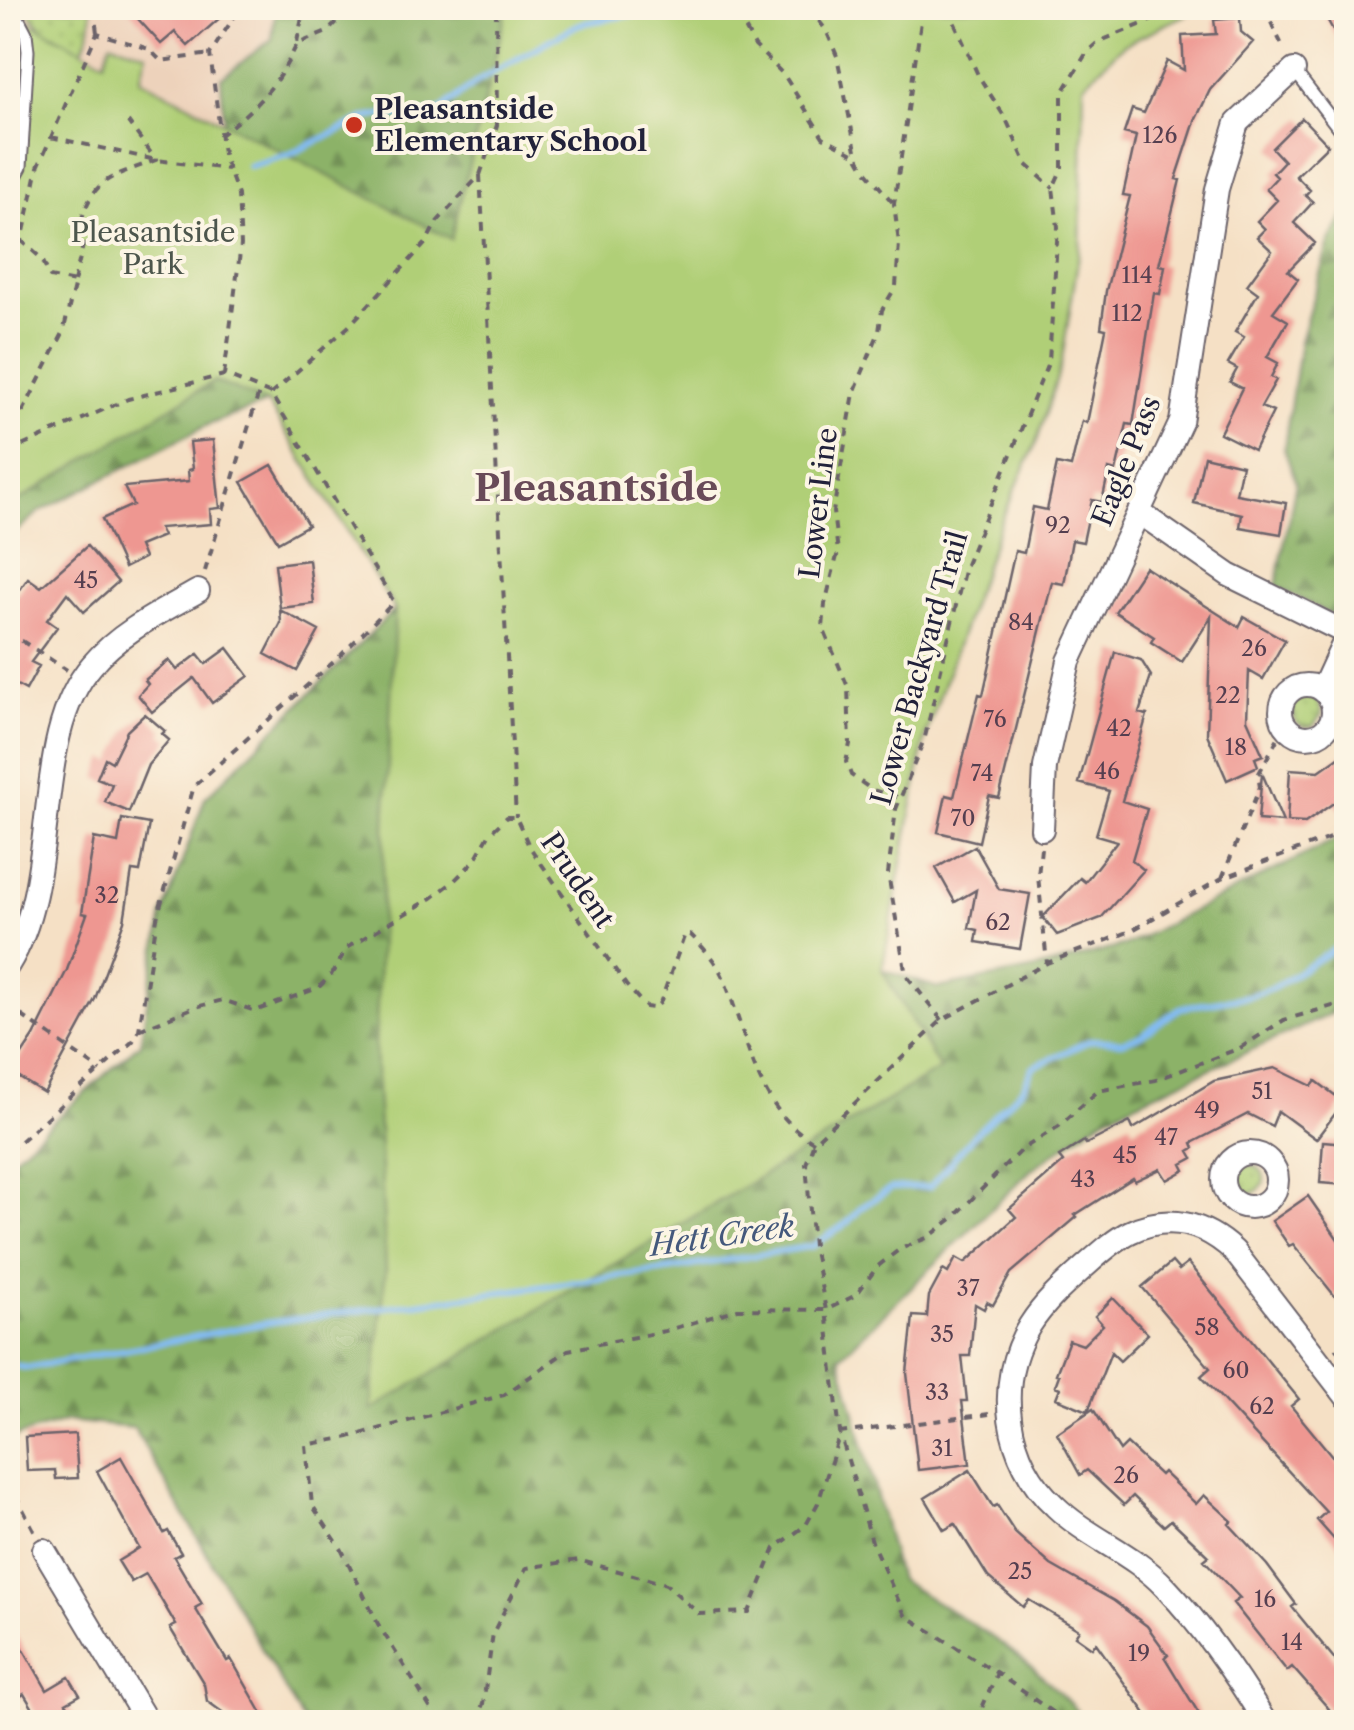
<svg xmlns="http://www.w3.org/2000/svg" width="1354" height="1730" font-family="'Libre Caslon Text',serif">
<defs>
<pattern id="grass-dots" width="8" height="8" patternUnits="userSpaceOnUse" patternTransform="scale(2.5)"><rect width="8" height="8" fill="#b0cf77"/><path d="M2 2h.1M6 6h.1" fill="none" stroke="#97b168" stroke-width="1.8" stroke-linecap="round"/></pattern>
<pattern id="forest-firs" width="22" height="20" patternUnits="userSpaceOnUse" patternTransform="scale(2.5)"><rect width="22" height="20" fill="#8cb268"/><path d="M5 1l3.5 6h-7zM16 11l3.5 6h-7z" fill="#729057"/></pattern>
</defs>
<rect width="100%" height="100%" fill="#fcf5e5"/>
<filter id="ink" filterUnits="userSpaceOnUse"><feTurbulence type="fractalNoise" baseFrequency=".01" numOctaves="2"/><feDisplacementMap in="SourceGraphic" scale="20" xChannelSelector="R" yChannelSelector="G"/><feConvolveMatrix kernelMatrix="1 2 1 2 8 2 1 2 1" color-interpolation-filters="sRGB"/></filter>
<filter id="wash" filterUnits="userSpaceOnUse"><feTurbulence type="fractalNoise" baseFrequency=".0048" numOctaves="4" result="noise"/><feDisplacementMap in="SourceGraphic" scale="40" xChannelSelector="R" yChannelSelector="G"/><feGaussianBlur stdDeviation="2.25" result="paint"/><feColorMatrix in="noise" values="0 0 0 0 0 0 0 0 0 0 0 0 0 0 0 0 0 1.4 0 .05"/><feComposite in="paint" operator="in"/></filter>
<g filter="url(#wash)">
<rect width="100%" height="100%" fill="#f5e0c5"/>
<path fill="#edd1ba" d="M8 8H507L452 239 8 11Z"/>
<path fill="url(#grass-dots)" stroke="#697859" stroke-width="2.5" d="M23 8H91C94 36 77 60 66 85L43 56 40 25Z
M1308 696 1318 701 1322 714 1313 726 1303 727 1295 721 1292 707 1299 699Z
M1236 1179a14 14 0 1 1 28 0a14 14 0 1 1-28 0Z"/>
<path fill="url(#forest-firs)" stroke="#576a52" stroke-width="2.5" d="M276 8H1200L1124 44 1084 84 1080 248 1061 364 1038 438 1000 523 925 737 882 970 938 988 1036 969 1126 945 1346 834V1007L1106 1116 1032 1169 840 1357 899 1580C972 1623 1032 1656 1086 1722H304L134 1428 67 1421 15 1437 8 1454V1162L140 1043 163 915 205 798 395 609 268 403 210 424 39 512 8 539V486L226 144 221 78 272 39Z
M1346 213V623L1276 586 1296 483 1284 448 1300 342 1329 243Z"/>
<path fill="#b0cf77" stroke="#697859" stroke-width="2.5" d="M507 8H1200L1124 44 1084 84 1080 248 1061 364 1038 438 1000 523 925 737 882 970 940 1069 371 1410 386 1269 375 1047 395 609 268 403 214 381 8 507V11L104 61 111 42 147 53 140 79 451 239Z"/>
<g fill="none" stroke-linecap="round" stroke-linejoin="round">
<path stroke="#83bcf4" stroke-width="6" d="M249 166 290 154 366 118 387 114 411 118 441 110 478 81 579 24 640 13
M8 1364 27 1368 266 1323 666 1270 813 1246 847 1223 862 1207 892 1188 930 1187 970 1139 1023 1088 1033 1067 1091 1040 1121 1042 1140 1036 1180 1008 1249 996 1274 987 1346 942"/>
</g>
<g id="blocks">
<path fill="#ee9791" d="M128 8H231L188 46 175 32 161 44Z
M1321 8H1346V54Z
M1240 18 1241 32 1253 42 1210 90 1195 121 1176 179 1180 180 1159 265 1165 266 1160 294 1154 293 1133 425 1127 424 1116 471 1109 469 1102 502 1092 500 1083 542 1072 540 1064 584 1052 582 999 798 989 796 979 842 938 832 946 795 954 797 979 694 983 695 1015 551 1024 553 1033 507 1047 510 1057 464 1071 467 1082 421 1087 423 1106 329 1101 328 1106 291 1130 196 1123 195 1136 136 1124 133 1132 109 1144 113 1167 61 1184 70 1182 36 1216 34 1214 20Z
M1302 118 1328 145 1296 176 1310 190 1305 195 1313 202 1294 223 1315 243 1288 271 1298 279 1273 312 1288 321 1267 357 1278 363 1271 377 1276 380 1261 407 1273 412 1254 450 1220 433 1242 388 1230 382 1237 369 1228 364 1244 337 1235 332 1258 293 1247 285 1272 251 1257 237 1265 229 1257 221 1277 200 1266 189 1277 177 1273 173 1284 161 1272 148Z
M213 440 220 508 210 509 211 524 159 528 163 536 139 546 144 558 124 568 102 519 133 505 124 487 189 481 188 470 193 469 190 442Z
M1204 456 1242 465 1236 494 1286 503 1281 534 1240 527 1242 514 1194 503Z
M272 465 308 525 278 542 242 482Z
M87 546 118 582 84 612 67 593 47 620 57 627 31 662 39 666 26 690 8 680V607L28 578 41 587Z
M309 560 314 604 280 608 275 564Z
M1145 567 1239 627 1244 617 1285 640 1263 679 1249 671 1247 719 1263 755 1255 758 1258 766 1227 780 1207 734 1211 617 1182 662 1151 642 1154 637 1115 612Z
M280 610 319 631 297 671 265 654 281 623Z
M228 648 249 676 212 703 194 678 152 712 138 695 148 684 145 680 169 660 177 670 198 654 206 664Z
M1115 652 1141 660 1151 676 1139 713 1147 715 1122 801 1147 809 1132 860 1144 870 1101 918 1057 935 1043 917 1080 878 1085 882 1117 841 1096 835 1109 791 1079 783Z
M145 714 165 731 162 734 169 740 148 765 129 812 105 802 112 784 97 778 105 758 112 762 127 731Z
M1346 752V818L1335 802 1305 823 1287 822 1290 769 1319 771Z
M1262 773 1283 822 1258 820Z
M122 819 149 824 140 872 132 871 124 921 95 999 44 1093 10 1072 34 1036 67 970 87 914 82 913 94 838 118 843Z
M975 846 999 889 1030 894 1020 949 976 942 978 930 969 928 976 890 955 902 936 868Z
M1275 1068 1312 1086 1316 1081 1344 1102 1316 1139 1278 1111 1272 1126 1248 1114 1192 1143 1194 1148 1189 1151 1193 1158 1182 1164 1185 1170 1167 1180 1160 1169 1135 1181 1133 1178 1075 1215 1077 1217 1011 1273 993 1305 987 1302 984 1309 975 1304 970 1356H962L967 1401H962L970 1464 918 1470 907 1373 913 1316 927 1317 929 1296 943 1270 948 1273 956 1258 965 1263 1016 1217 1009 1209 1063 1162 1059 1157 1084 1141 1086 1144 1130 1122 1133 1129 1214 1081Z
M1323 1141 1346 1143V1185L1320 1183Z
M1308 1196 1346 1251V1310L1293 1244 1289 1246 1272 1221Z
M1172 1262 1179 1270 1188 1263 1299 1399 1291 1406 1346 1473V1553L1317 1520 1326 1512 1201 1376 1210 1368 1142 1287Z
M1113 1298 1148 1334 1120 1361 1111 1352 1088 1411 1056 1398 1060 1388 1055 1386 1059 1375 1056 1374 1069 1340 1083 1345 1103 1325 1095 1316Z
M1093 1409 1120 1451 1127 1444 1160 1475 1163 1472 1196 1504 1204 1495 1232 1521 1229 1524 1267 1565 1296 1604 1292 1607 1346 1673V1722H1315L1329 1709 1292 1667 1287 1671 1233 1603 1240 1598 1204 1560 1209 1556 1171 1520 1164 1526 1133 1496 1124 1505 1087 1470 1080 1475 1057 1433Z
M75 1434 78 1478 56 1479 55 1470 27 1471 25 1437Z
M121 1457 164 1533 168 1531 181 1553 174 1557 202 1604 195 1608 227 1661 231 1659 267 1722H236L207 1701 204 1684 170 1628 176 1625 146 1574 131 1582 118 1561 139 1548 97 1471Z
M970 1470 993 1507 997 1505 1015 1533 1051 1565 1114 1601 1147 1626 1168 1655 1165 1658 1204 1722H1152L1096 1643 1092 1648 1075 1636 1079 1630 1029 1600 1023 1607 988 1577 955 1524 944 1530 925 1498Z
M8 1622 47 1690 69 1677 80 1695 66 1703 78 1722H41L24 1694 8 1704Z"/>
</g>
</g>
<g filter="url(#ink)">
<use href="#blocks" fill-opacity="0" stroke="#6c646b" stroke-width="2.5"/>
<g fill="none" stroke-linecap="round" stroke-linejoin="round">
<defs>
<path id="lane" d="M8 37V62
M1294 70 1346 138
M8 179 16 176 21 167 28 51 26 33 13 8"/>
<path id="street" d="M1140 513 1229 575 1346 633
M1281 711a26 26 0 1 1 52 0a26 26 0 1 1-52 0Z
M1322 690 1346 638
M1042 829 1045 767 1069 661 1181 422 1217 189 1237 123 1294 70
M8 965C63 878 29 738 92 665 120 632 161 612 198 591
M1223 1180a27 27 0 1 1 54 0a27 27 0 1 1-54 0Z
M44 1550 147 1722
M1265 1722C1237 1676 1203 1627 1165 1587 1133 1553 1088 1538 1055 1506 1005 1460 994 1383 1030 1325 1044 1303 1063 1286 1082 1269 1097 1256 1112 1241 1130 1232 1169 1213 1205 1224 1234 1251L1346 1396"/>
</defs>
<use href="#lane" stroke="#6c646b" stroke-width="15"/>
<use href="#street" stroke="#6c646b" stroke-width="26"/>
<path stroke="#6c646b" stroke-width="4" stroke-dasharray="8 8" stroke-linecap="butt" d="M94 8 97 33
M723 8 740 19 755 46 784 75 823 137 857 155
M809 8 826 30 837 56 857 155 866 171 894 204
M948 8 978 75 1006 119 1026 164 1053 188
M1264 8 1284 49
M297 42 304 8
M219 136C256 107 277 87 297 44L327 32 342 17 356 16 363 8
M51 137 156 160 228 169
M480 175 516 817
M8 237 22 241
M74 282 86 233 80 225C94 175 112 178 156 160L128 122
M224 375 241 245 238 195 223 154 210 54 240 8
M271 394 348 327 426 243 436 223 480 175 497 125 496 8
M8 441 63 333 75 282 50 277 42 259 22 241 38 167 97 33 149 49 161 61 210 54
M8 452 128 399 224 375 271 394 394 602 339 657 194 786 157 918 139 1030 133 1041 8 1152
M205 571 260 389
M8 632 67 670
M897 797 872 790 851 775 846 762 850 744 848 687 823 628 825 604 838 552 833 512 854 393 879 332 882 310 896 286 899 243 894 204 923 8
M1041 848 1038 876 1047 963
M1222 878 1260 787 1258 775 1280 734
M8 1006 101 1071
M942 1020 906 975 888 874 896 809 925 737 965 567 1049 361 1058 227 1053 188 1062 168V94L1087 52 1098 42 1182 8
M139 1030 192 1008 223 1000 255 1011 318 988 331 975 348 947 432 898 454 881 474 861 490 833 507 817H516L529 846 626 985 646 1007 654 1008 660 1003 685 934H690C702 946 716 961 723 977 748 1035 754 1108 814 1142
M1336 1351 1346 1343
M8 1481 35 1532
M439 1722 378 1624 342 1550 312 1505 306 1445 349 1437 504 1395 568 1350 665 1331 738 1309 826 1310 856 1295 878 1266 900 1249 929 1237 952 1219 1021 1150 1059 1126 1098 1091 1156 1080 1240 1048 1284 1020 1336 1005 1346 998
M475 1722 483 1704 493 1633 526 1568 578 1560 666 1584 699 1614 749 1612 775 1548 806 1525 818 1503 840 1433 989 1414
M923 1722 954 1716 1054 1714
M976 1722 997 1673
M1066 1722 997 1673 905 1615 873 1545 840 1433 826 1310 813 1246 806 1164 814 1142 942 1020 1047 963 1131 931 1222 878 1346 832"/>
<use href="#lane" stroke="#fff" stroke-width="11"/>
<use href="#street" stroke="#fff" stroke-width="22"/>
</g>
</g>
<circle fill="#c8321e" stroke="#fcf5e5" stroke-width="4" cx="354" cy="125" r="10"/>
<g text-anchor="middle" stroke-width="8" stroke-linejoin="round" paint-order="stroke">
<g font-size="22" fill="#553f50">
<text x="1160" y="143">126</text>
<text x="1137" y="283">114</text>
<text x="1127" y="321">112</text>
<text x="1058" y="533">92</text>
<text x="86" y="588">45</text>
<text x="1021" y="630">84</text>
<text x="1254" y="656">26</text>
<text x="1228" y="703">22</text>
<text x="995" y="727">76</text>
<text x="1119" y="736">42</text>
<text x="1236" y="755">18</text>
<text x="1107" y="779">46</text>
<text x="982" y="781">74</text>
<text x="963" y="826">70</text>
<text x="107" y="903">32</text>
<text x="998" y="930">62</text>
<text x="1262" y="1099">51</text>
<text x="1207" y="1118">49</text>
<text x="1166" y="1145">47</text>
<text x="1125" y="1163">45</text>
<text x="1083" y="1187">43</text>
<text x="968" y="1296">37</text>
<text x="1207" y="1335">58</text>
<text x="942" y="1342">35</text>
<text x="1236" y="1378">60</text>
<text x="937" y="1400">33</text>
<text x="1262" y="1414">62</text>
<text x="942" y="1456">31</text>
<text x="1126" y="1483">26</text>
<text x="1020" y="1579">25</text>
<text x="1265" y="1607">16</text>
<text x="1292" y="1650">14</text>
<text x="1139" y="1661">19</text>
</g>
<g font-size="28" font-weight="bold" fill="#22223b" stroke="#fcf5e5" text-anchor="start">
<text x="374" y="119">Pleasantside<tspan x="374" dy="32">Elementary School</tspan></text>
</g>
<g font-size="28" fill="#4d564d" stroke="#fcf5e5">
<text x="153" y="242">Pleasantside<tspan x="153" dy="32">Park</tspan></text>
</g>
<g font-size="28" fill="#22223b" stroke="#fcf5e5">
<text transform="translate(1126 461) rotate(-68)" y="10">Eagle Pass</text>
<text transform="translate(818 503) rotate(-83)" y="10">Lower Line</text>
<text transform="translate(919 668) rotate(-74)" y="10">Lower Backyard Trail</text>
<text transform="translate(578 880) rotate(56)" y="10">Prudent</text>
</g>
<g font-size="30" font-style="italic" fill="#44587c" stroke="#fcf5e5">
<text transform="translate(722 1236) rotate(-8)" y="10">Hett Creek</text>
</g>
<g font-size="38" font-weight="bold" fill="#694b59" stroke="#fcf5e5">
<text x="596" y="501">Pleasantside</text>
</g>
</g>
<rect width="1354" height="1730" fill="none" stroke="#fcf5e5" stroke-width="40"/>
</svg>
